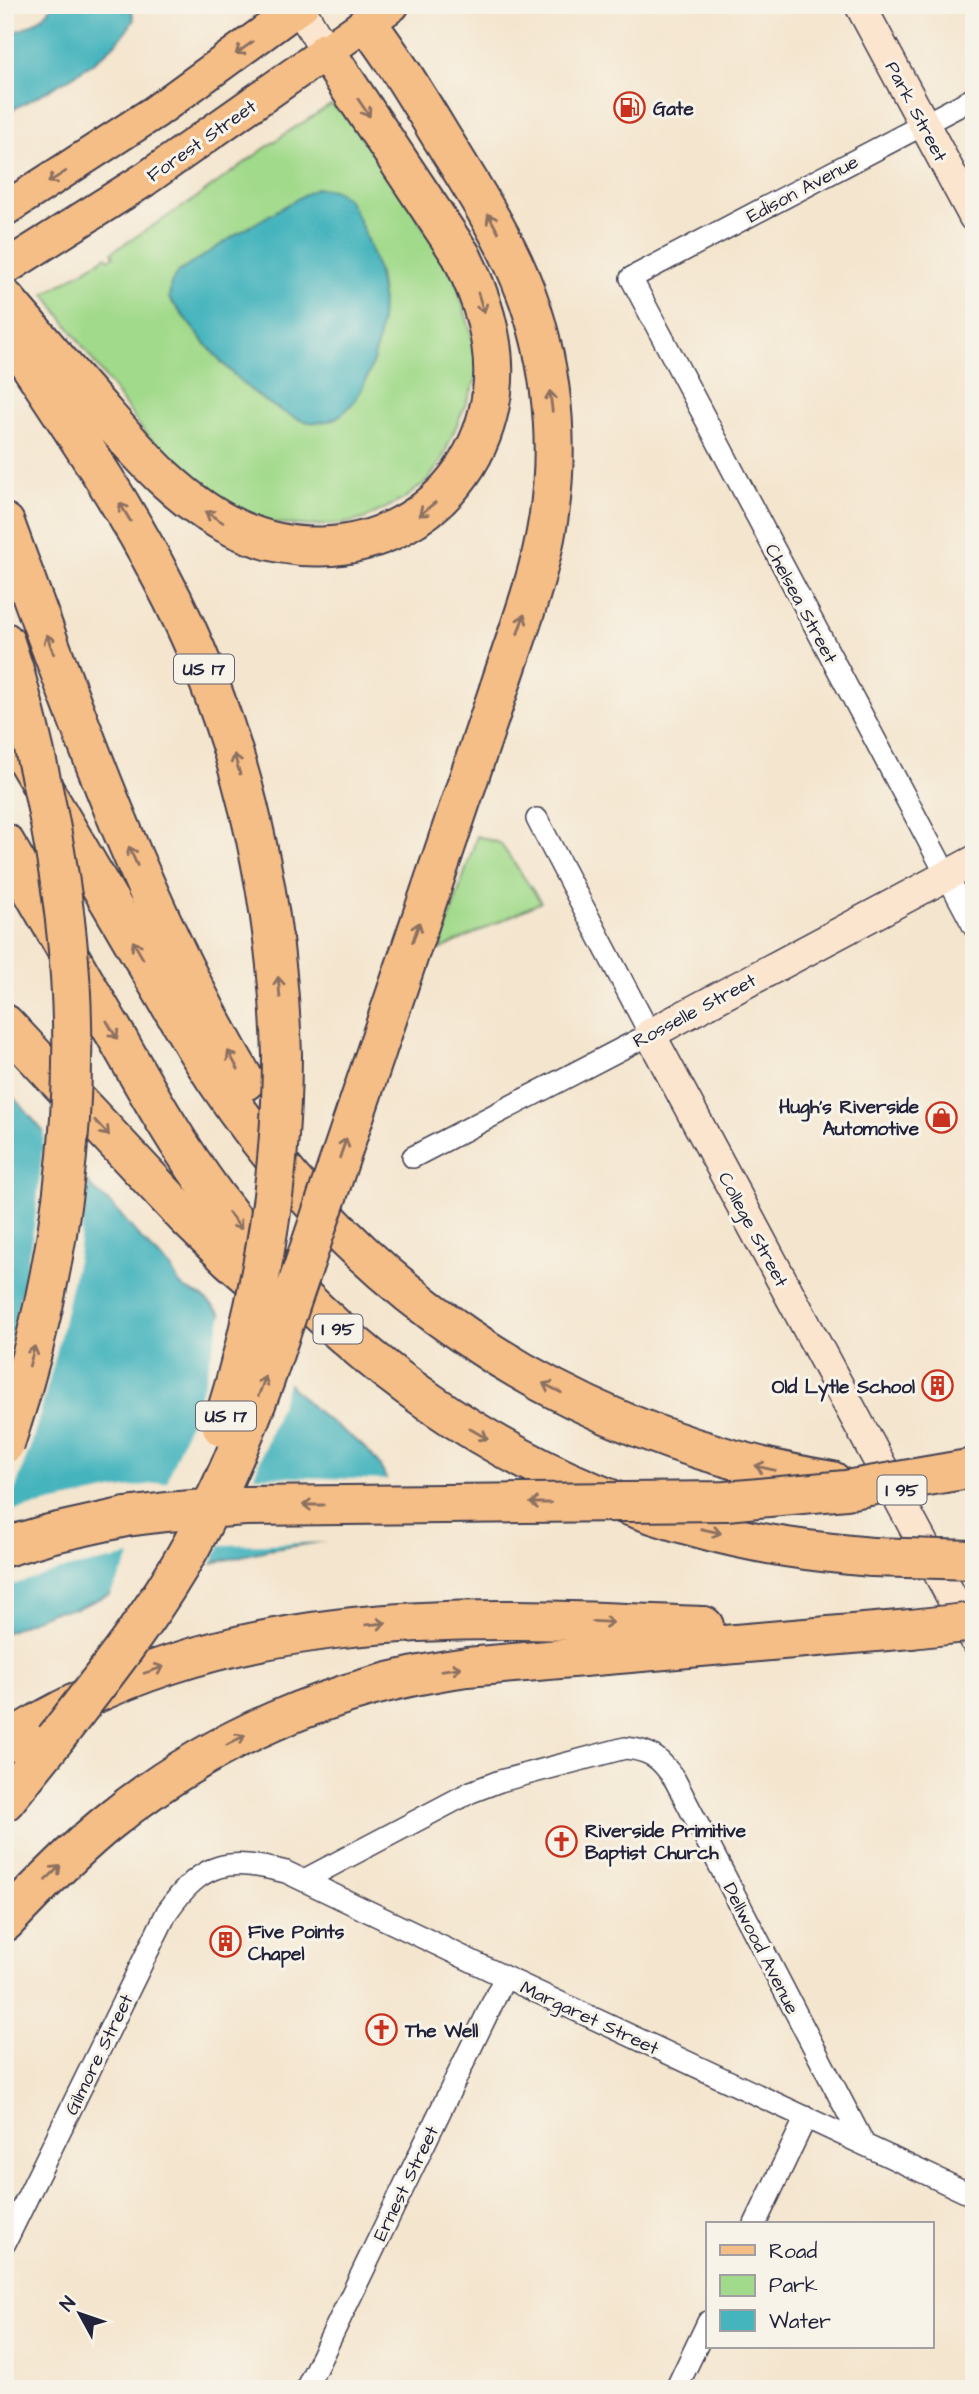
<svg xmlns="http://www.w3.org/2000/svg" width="979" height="2394" font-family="'Architects Daughter',sans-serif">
<rect width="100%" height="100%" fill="#f7f3e8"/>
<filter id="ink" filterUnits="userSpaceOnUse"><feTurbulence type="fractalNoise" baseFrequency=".0143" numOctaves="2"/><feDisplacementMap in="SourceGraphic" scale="14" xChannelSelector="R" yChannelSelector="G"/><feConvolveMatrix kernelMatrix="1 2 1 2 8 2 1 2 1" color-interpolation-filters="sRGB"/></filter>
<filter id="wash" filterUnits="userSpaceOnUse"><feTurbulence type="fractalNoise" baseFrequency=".00686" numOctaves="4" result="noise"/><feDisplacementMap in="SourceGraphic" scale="28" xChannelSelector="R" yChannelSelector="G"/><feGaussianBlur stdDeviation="1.57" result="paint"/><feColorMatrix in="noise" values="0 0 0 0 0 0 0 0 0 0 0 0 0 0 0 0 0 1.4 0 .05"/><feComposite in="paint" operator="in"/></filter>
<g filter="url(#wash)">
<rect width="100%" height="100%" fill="#f4e5ce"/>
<path fill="#a2da8b" stroke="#627e63" stroke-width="2" fill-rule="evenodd" d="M331 105 354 117 456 280 481 368 441 462 427 481 404 499 364 519 343 524 308 526 275 523 245 514 195 483 145 433 45 294 107 256 109 259 114 256 112 252 193 200 289 131ZM366 240 379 274 382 294 381 321 375 354 334 420C267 432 206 344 169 298Z
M477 836 500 843 541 902 439 950Z"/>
<path fill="#44b4bd" stroke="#336b7c" stroke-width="2" d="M53 5H130L134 19C111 62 47 90 5 114V35C24 30 42 22 53 5Z
M316 188C324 188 334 189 341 194 353 202 358 218 363 230 371 250 379 270 381 292 386 337 362 446 296 418 242 395 205 343 169 298L171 283 177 273 237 234Z
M5 1087 93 1189 113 1206 141 1239 171 1268 179 1283 185 1289 203 1297C242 1332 275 1373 313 1408 340 1433 375 1444 387 1482L333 1540 267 1550 200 1566 120 1590 77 1608 51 1612 5 1633Z"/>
<path fill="#f4e5ce" d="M45 1127 88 1179 78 1255 56 1355 33 1439 7 1512 112 1490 167 1482 204 1383 223 1311 290 1378 254 1476 390 1480V1495L376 1521 364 1531 339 1542 221 1545 209 1568 149 1584 108 1599 131 1556 61 1570 5 1587V1364L23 1287 35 1221Z"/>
</g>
<g filter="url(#ink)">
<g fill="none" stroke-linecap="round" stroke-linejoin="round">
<defs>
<path id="street" d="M974 98 631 278 974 927
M413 1157 650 1034 537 819
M304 1880 471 1792 500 1781 625 1748C651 1750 661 1759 675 1780L864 2144
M755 2224 806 2117
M5 2243 167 1912C203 1860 228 1858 286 1872L505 1977 974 2196
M306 2389 505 1977
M676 2389 708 2322"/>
<path id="secondary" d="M298 5 326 52
M860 5 974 217
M974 861 650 1034 974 1639"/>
<path id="primary" d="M5 209 155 112 302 5
M5 268 144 180 392 5"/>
<path id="highway" d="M367 23C396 61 420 102 445 143 469 182 494 221 513 262 550 341 562 435 548 521 539 579 517 634 499 689
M5 299C35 334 65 369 95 403 137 451 178 502 237 529 348 580 476 516 492 392 498 345 482 297 461 255L326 52
M13 339C64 417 118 494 161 577 239 724 277 889 282 1055
M5 523C75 713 142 906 245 1081
M5 642 14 670
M5 723 196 1049C342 1284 557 1435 832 1481
M5 843C42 907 78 971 115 1034 146 1089 177 1145 215 1196 336 1356 508 1477 702 1529 758 1545 815 1552 872 1557
M5 1024 186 1217 229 1259 281 1304
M5 1547 49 1534 126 1517
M5 1743C222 1603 458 1615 704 1626
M5 1801 55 1739
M5 1922C37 1888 69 1855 105 1825 208 1740 334 1685 467 1667L911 1629"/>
</defs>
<use href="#street" stroke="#423f51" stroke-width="24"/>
<use href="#secondary" stroke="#423f51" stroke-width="33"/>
<use href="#primary" stroke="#423f51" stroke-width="37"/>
<use href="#highway" stroke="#423f51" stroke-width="42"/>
<use href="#street" stroke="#fff" stroke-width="21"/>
<use href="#secondary" stroke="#fbe5cf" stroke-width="30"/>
<use href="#primary" stroke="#f6be87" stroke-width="33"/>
<use href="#highway" stroke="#f6be87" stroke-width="38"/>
<defs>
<path id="highway-bridge" d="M222 1427C260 1305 282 1183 282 1055
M5 1444C59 1283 84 1109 67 939 58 847 38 758 14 670
M126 1517 166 1512 245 1506 726 1501 846 1490 974 1468
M872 1557 974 1560
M911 1629 974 1622
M55 1739C103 1677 153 1615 191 1546 220 1493 244 1437 265 1380L499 689"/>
</defs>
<use href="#highway-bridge" stroke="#423f51" stroke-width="42" stroke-linecap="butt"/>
<use href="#highway-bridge" stroke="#f6be87" stroke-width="38"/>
</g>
<defs><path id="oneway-shaft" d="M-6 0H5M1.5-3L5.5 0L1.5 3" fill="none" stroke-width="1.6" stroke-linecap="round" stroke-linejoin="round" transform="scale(1.75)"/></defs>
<g stroke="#8c7061">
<use href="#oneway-shaft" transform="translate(244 48) rotate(144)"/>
<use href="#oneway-shaft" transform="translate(364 108) rotate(56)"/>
<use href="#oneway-shaft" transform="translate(57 177) rotate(148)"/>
<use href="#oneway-shaft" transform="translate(493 223) rotate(-119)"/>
<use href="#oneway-shaft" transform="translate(481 303) rotate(73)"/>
<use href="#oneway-shaft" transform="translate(551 401) rotate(-97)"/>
<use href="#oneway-shaft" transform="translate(427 509) rotate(141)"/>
<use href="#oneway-shaft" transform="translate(125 512) rotate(-121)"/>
<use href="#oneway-shaft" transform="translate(214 517) rotate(-149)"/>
<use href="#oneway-shaft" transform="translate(521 624) rotate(-71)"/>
<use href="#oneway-shaft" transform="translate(50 644) rotate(-110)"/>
<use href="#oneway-shaft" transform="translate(237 764) rotate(-106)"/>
<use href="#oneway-shaft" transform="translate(133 856) rotate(-114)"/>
<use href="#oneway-shaft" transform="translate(416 932) rotate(-71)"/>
<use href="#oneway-shaft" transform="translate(138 950) rotate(-120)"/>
<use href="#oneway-shaft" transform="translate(279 987) rotate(-95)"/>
<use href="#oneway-shaft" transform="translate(112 1030) rotate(60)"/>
<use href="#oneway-shaft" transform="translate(233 1060) rotate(-119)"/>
<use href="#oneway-shaft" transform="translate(102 1128) rotate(47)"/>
<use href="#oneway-shaft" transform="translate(343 1148) rotate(-71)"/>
<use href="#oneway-shaft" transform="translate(235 1221) rotate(52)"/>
<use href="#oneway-shaft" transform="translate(32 1356) rotate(-75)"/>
<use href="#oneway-shaft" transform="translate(262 1386) rotate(-70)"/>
<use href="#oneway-shaft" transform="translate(552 1388) rotate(-153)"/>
<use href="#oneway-shaft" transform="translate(479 1434) rotate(30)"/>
<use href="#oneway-shaft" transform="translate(765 1468) rotate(-167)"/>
<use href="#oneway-shaft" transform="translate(540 1503) rotate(180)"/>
<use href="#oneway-shaft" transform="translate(313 1505) rotate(180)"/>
<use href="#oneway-shaft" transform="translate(711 1531) rotate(13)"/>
<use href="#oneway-shaft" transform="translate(603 1622) rotate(3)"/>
<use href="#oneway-shaft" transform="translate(376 1624) rotate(-5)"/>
<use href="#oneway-shaft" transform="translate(451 1669) rotate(-8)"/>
<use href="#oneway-shaft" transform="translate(154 1670) rotate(-18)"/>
<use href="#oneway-shaft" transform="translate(236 1740) rotate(-28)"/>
<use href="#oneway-shaft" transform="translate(53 1873) rotate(-44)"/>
</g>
</g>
<defs>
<symbol id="fuel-ring" viewBox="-11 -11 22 22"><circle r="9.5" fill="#f7f3e8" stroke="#c8321e" stroke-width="1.5"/><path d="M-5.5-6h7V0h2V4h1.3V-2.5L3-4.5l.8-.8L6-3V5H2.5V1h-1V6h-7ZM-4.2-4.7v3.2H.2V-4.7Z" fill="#c8321e"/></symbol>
<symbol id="shop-ring" viewBox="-11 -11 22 22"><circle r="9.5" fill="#f7f3e8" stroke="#c8321e" stroke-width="1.5"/><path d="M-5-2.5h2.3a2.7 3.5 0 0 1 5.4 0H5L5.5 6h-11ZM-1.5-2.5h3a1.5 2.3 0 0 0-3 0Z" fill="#c8321e"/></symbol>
<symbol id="building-ring" viewBox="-11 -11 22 22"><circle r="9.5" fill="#f7f3e8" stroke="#c8321e" stroke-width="1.5"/><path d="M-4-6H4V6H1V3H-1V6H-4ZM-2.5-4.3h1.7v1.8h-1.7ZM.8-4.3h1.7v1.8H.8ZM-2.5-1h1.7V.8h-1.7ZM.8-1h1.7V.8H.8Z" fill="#c8321e"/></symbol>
<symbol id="church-ring" viewBox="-11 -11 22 22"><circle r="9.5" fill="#f7f3e8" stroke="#c8321e" stroke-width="1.5"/><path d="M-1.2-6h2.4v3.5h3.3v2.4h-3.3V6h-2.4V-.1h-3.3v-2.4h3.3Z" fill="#c8321e"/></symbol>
</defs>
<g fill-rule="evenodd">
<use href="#fuel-ring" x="612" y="90" width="35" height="35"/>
<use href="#shop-ring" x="924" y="1100" width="35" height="35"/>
<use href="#building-ring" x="920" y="1368" width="35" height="35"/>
<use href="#church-ring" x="544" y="1824" width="35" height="35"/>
<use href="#building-ring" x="208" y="1924" width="35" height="35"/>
<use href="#church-ring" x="364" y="2012" width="35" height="35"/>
</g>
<g text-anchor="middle" stroke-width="6" stroke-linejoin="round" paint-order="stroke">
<g fill="#f7f3e8" stroke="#62616f" stroke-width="2">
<rect x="174" y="654.5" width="60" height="29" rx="5"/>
<rect x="313.5" y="1314.5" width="49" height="29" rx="5"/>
<rect x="196" y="1401.5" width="60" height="29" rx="5"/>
<rect x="877.5" y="1475.5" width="49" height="29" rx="5"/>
</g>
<g font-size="18" font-weight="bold" fill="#22223b">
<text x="204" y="675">US 17</text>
<text x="338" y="1335">I 95</text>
<text x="226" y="1422">US 17</text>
<text x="902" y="1496">I 95</text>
</g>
<g font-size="19" font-weight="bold" fill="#22223b" stroke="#f7f3e8" text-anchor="start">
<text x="653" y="115">Gate</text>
<text x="919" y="1113" text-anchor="end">Hugh's Riverside<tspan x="919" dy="22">Automotive</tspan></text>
<text x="915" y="1393" text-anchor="end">Old Lytle School</text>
<text x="585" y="1837">Riverside Primitive<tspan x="585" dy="22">Baptist Church</tspan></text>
<text x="248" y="1938">Five Points<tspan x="248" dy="22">Chapel</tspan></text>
<text x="405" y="2037">The Well</text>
</g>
<g font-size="19" fill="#22223b" stroke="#f7f3e8">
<text transform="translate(917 111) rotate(62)" y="7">Park Street</text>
<text transform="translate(201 140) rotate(-35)" y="7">Forest Street</text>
<text transform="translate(802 188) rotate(-28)" y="7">Edison Avenue</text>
<text transform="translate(802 603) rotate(62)" y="7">Chelsea Street</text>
<text transform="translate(694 1010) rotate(-28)" y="7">Rosselle Street</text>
<text transform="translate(754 1229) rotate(62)" y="7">College Street</text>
<text transform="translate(762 1948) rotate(63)" y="7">Dellwood Avenue</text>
<text transform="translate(590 2017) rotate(25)" y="7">Margaret Street</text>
<text transform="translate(98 2054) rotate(-64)" y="7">Gilmore Street</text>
<text transform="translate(405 2183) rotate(-64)" y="7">Ernest Street</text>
</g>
</g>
<rect width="979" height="2394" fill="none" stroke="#f7f3e8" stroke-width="28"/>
<rect x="706" y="2222" width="228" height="126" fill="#f7f3e8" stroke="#a29fa3" stroke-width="2"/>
<rect x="720" y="2245" width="35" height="10" fill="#f6be87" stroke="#a29fa3" stroke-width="2"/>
<text x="769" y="2258" font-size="21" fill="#22223b">Road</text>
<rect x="720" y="2275" width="35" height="21" fill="#a2da8b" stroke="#a29fa3" stroke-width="2"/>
<text x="769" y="2292" font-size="21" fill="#22223b">Park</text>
<rect x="720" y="2310" width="35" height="21" fill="#44b4bd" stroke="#a29fa3" stroke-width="2"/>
<text x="769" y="2328" font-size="21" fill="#22223b">Water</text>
<g transform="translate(80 2314) rotate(310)" stroke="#f7f3e8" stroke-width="5" paint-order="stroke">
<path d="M0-5L12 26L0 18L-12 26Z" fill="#22223b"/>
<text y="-10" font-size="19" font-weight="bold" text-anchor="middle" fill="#22223b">N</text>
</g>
</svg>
